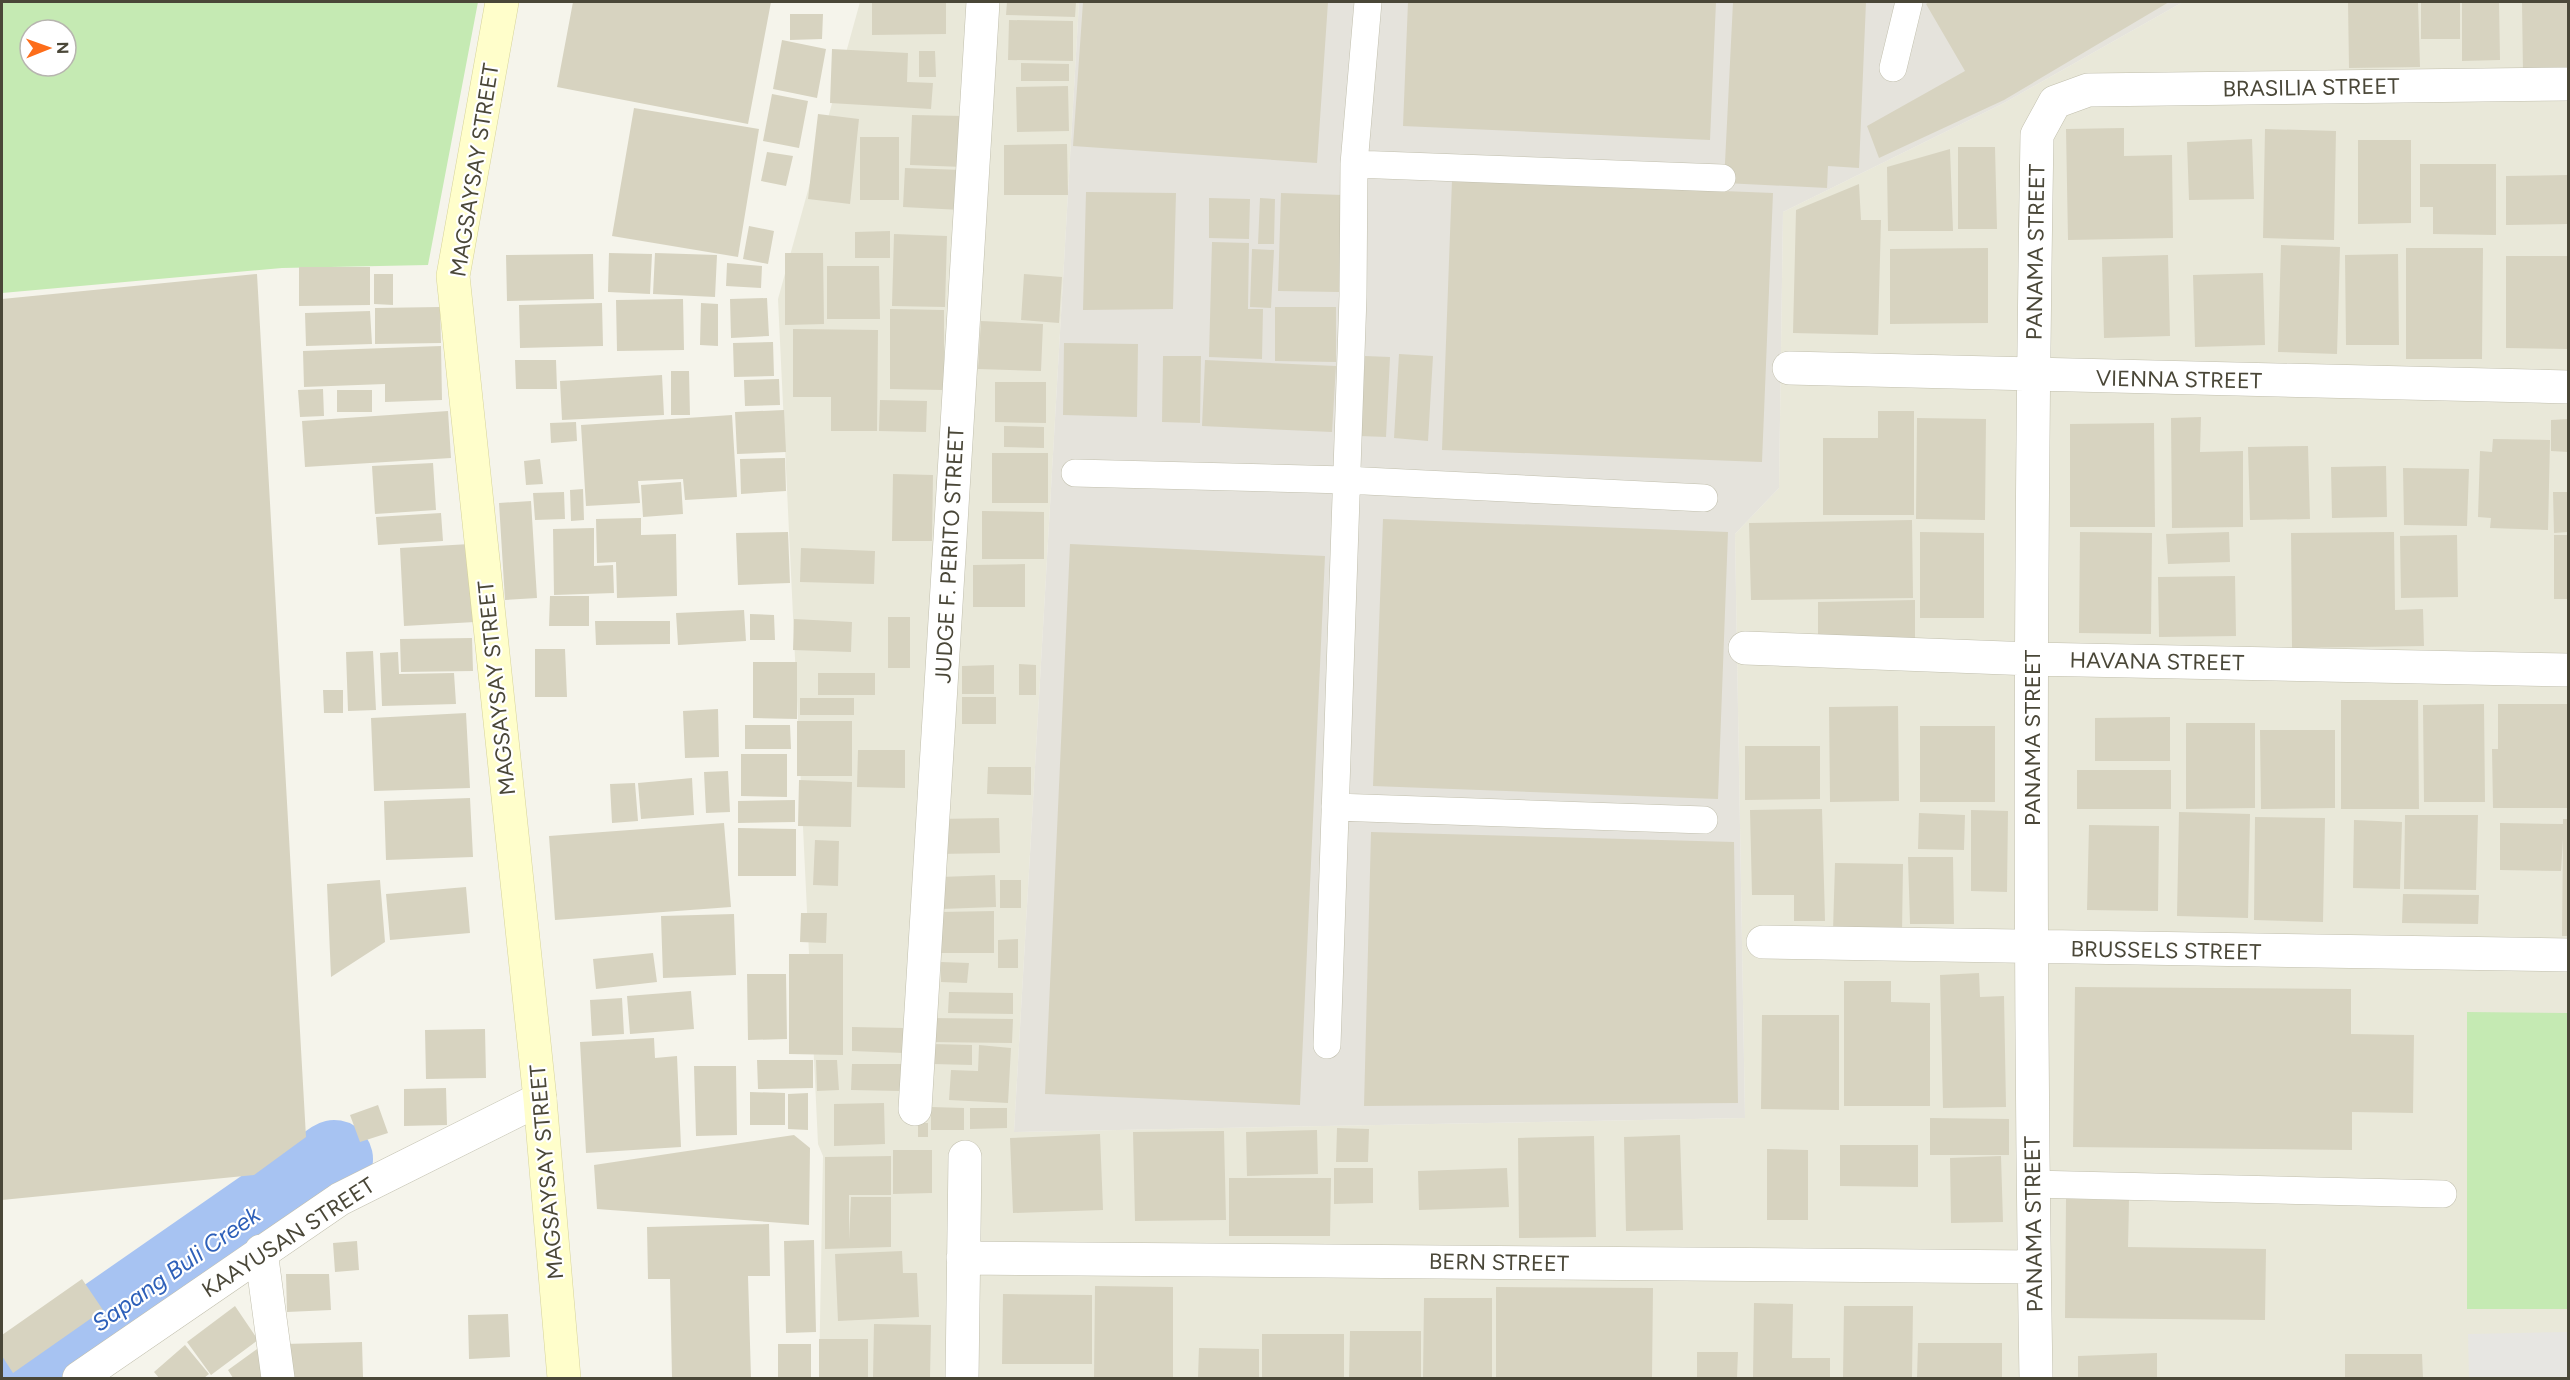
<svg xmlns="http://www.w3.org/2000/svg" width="2570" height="1380" font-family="Figtree,sans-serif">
<rect width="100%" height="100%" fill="#f5f4eb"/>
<path fill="#e9e8d9" d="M860 2H1079L1014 1132 1745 1118 1735 534 1779 488 1783 212 2004 103 2183 2H2568V1378H819L823 1156 818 1144 778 299Z"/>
<path fill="#e5e3dc" d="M1079 2H2183L2004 103 1783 212 1779 488 1735 534 1745 1118 1014 1132Z"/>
<path fill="#c5eab3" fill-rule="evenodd" d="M2 2H478L428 265 282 268 2 293ZM30 30H66V66H30Z
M2467 1012 2568 1013V1309H2467Z"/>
<path fill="#e7e6e2" d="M2568 1332V1378H2469L2468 1334Z"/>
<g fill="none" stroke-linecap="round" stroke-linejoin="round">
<path stroke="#a7c3f2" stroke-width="78" d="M19 1378 334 1159"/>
</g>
<path fill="#d7d3c0" d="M573 2H771L748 124 557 87Z
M872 2H946V34L872 35Z
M1007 2H1076L1075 17 1006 15Z
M1083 2H1328L1317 163 1073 146Z
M1408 2H1716L1710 140 1403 126Z
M1733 2H1866L1859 168 1828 166 1827 188 1724 183Z
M1929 2H2169L2004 100 1879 158 1867 126 1965 71 1926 4Z
M2348 2H2418L2420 67 2349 68Z
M2421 2H2460V39H2421Z
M2462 2H2499L2500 60 2462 61Z
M2522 2H2568V74H2523Z
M790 14H823L822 39 790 40Z
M1009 20 1073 21V61L1008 60Z
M782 40 826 49 817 98 773 89Z
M832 49 908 53 907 82 933 83 931 109 830 103Z
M919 51H935L936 77H919Z
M1021 63 1069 64V81H1021Z
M1068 86 1069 131 1017 132 1016 87Z
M772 94 808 101 799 148 763 141Z
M634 108 759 129 738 257 612 236Z
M818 114 859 119 850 204 808 199Z
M912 115 965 116 963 167 910 165Z
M2124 128V156L2172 155 2173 238 2068 240 2066 129Z
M2265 129 2336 131 2334 240 2263 238Z
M860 137H899V200H860Z
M2252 139 2254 199 2189 200 2187 142Z
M2358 140H2411V223L2358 224Z
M1067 144 1068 195H1004V145Z
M1958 147H1995L1997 229H1958Z
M1950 149 1953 231H1888L1887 167Z
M767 152 793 156 786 186 761 181Z
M2420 164H2496V235L2433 234V207H2420Z
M905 168 963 170 961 210 903 207Z
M2568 175V224L2506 225V176Z
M1452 180 1773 193 1762 462 1442 450Z
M1859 184 1861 220H1881L1878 335 1793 333 1796 210Z
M1086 192 1176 193 1173 309 1083 310Z
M1281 193 1343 195 1339 292 1278 291Z
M1209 198 1250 199 1249 239 1209 238Z
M1260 198 1275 199 1274 244H1258Z
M749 226 774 231 768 264 743 259Z
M890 231V258H855V232Z
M894 234 947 236 945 307 892 306Z
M1212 242 1249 243 1248 309H1263L1262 359 1209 357Z
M2281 245 2340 247 2337 354 2278 352Z
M1988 248V323L1890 324V249Z
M2406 248H2483L2482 359H2406Z
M1252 249 1274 250 1271 308 1250 307Z
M609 253 652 254 650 294 608 292Z
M655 253 717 255 715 297 653 294Z
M785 253H823L824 324 785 325Z
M593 254 594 299 507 301 506 255Z
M2398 254 2399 345H2346L2345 255Z
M2168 255 2170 336 2104 338 2102 257Z
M2506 256H2568L2567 349 2506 348Z
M727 263 762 266 761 288 726 286Z
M827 266H879L880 319H827Z
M299 267H370V305L299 306Z
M2263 273 2265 345 2195 347 2193 275Z
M257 274 306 1137 254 1175 2 1200V299Z
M374 274H393V305L374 304Z
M1024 274 1062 277 1059 323 1021 320Z
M767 298 769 336 731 338 730 299Z
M683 299 684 350 617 351 616 300Z
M602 303 603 346 520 348 519 305Z
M701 303 718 304V346L700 345Z
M440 307 441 343 375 344V308Z
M1275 307H1336V362L1275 361Z
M890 309 944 310V390L890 389Z
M370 311 372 344 306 346 305 313Z
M981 321 1043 324 1041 371 978 369Z
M793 329 878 330 877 431H831V397H793Z
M773 342 774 376 734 377 733 343Z
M1064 343 1138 344 1137 417 1063 415Z
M441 346 442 400 385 402V384L304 387 303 351Z
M1399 354 1433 356 1428 441 1394 438Z
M1163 356H1201L1200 423 1162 422Z
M1365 356 1390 357 1386 437 1360 436Z
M515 360H556L557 389H516Z
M1205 360 1336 366 1332 432 1202 426Z
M671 371H689L690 415H671Z
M662 375 664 415 562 420 560 381Z
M779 379 780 405 745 406 744 380Z
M995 382H1046V423L995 422Z
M323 389 324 416 300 417 298 390Z
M337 390H372V412H337Z
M880 400 927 401 926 432 879 431Z
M784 410 786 452 737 454 735 412Z
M448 411 451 458 305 467 302 421Z
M1878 411H1914V515H1823V438H1878Z
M732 415 737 497 685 500 683 479 638 481 640 503 586 506 581 425Z
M2201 417 2200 452 2243 451V527L2172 528 2171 418Z
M1917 418 1986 419 1985 520 1916 519Z
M2568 419V452L2551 451V420Z
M576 422 577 441 551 443 550 423Z
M2154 423 2155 527H2070V424Z
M1004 426 1044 427V448L1004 447Z
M2493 439 2550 440 2548 530 2490 528 2491 518 2478 517 2480 451 2492 452Z
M2308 446 2310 519 2250 520 2248 447Z
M992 453H1048V503H992Z
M785 458 786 491 741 494 740 459Z
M540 459 543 484 526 485 524 461Z
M433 463 436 510 375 514 372 466Z
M2386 466 2387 517 2332 518 2331 467Z
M2403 468 2469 469 2467 526 2404 525Z
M893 474 933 475 932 541H892Z
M681 482 683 514 643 517 641 485Z
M583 489 584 520 571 521 570 490Z
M564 492 565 519 535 520 533 493Z
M2553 492H2568V532L2554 533Z
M531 501 537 598 505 600 499 503Z
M982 511 1044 512V559H982Z
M441 513 443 541 378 545 376 517Z
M641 518V535L676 534 677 596 617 598 616 562 597 563 596 519Z
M1383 519 1728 532 1718 799 1373 786Z
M1912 520 1913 598 1751 600 1749 523Z
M594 528V566L613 565 614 593 554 595 553 529Z
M788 532 790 583 738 585 736 533Z
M1920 532 1984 533V618H1920Z
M2080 532 2152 533 2151 634 2079 633Z
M2229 532 2230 562 2168 564 2166 534Z
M2394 532 2395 610 2423 609 2424 646 2292 648 2291 533Z
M2457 535 2458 597 2401 598 2400 536Z
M2554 535H2568V599H2554Z
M470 544 475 622 404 626 400 548Z
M1070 544 1325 556 1300 1105 1045 1094Z
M801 548 875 551 874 584 800 582Z
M1025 564V607H973V565Z
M2235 576 2236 636 2159 637 2158 577Z
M550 596H589V626H549Z
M1915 600V643L1818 644V602Z
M744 610 746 641 678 645 676 613Z
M750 614 774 615 775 640H750Z
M888 617H910V668H888Z
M794 619 852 622 851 652 793 650Z
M595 621H670V644L596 645Z
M472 638 473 671 401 672 400 639Z
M535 649H565L567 697H535Z
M373 651 376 710 348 711 346 652Z
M398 652 399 674 454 673 456 704 382 706 380 653Z
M753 662H797V719L753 718Z
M1019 664 1036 665V695H1019Z
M994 665V694H962V666Z
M818 673H875V695H818Z
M323 690H343V713H324Z
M962 697H996V724H962Z
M800 698H854V715H800Z
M2341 700H2418L2419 809H2341Z
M2484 704 2485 802H2424L2423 705Z
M2498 704H2568V808H2493L2492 749H2498Z
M1898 706 1899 801 1830 802 1829 707Z
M718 709 719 757 685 758 683 711Z
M466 713 470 788 374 791 371 718Z
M2170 717V761H2095V718Z
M797 721H852V776H797Z
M2186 723H2255V808L2186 809Z
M745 725H790L791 749H745Z
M1920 726H1995V802H1920Z
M2260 730H2335V808L2261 809Z
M1745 746H1820V799L1745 800Z
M858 750H905V788L857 787Z
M741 754H787V797L741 796Z
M988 767H1031V795L987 794Z
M2077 770H2171V809H2077Z
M728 771 730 812 706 813 704 772Z
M692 778 694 815 641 819 638 783Z
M799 780 852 782 851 827 798 826Z
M635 783 638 821 612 823 610 784Z
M470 798 473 857 386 860 384 801Z
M795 800V822L738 823V801Z
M1822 809 1825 921H1794V895H1752L1750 810Z
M1971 810 2008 811 2007 892 1971 891Z
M2179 812 2250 814 2248 918 2177 916Z
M1919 813 1965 815 1964 850 1918 849Z
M2405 815H2478L2476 890 2404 889Z
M2255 817 2325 818 2323 922 2254 920Z
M999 818 1000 853 937 854 936 819Z
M2563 819H2568V936H2562L2563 839 2561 871 2500 870V823L2563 824Z
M2354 820 2402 822 2400 889 2353 888Z
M724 823 731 907 555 920 549 836Z
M2089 825 2159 826 2158 911 2087 910Z
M738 828 796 829V876H738Z
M1371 832 1734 842 1738 1103 1364 1106Z
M815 840 839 841 838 886 813 885Z
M1908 857H1953L1954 924H1910Z
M1835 863 1903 864 1902 933 1833 931Z
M995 875 996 907 941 909 940 877Z
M380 880 385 942 331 977 327 884Z
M1000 880H1021V908H1000Z
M466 887 470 933 390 940 386 894Z
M2403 894 2479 895 2478 924 2402 923Z
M994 911V953H941V912Z
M801 913H827L826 943 800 942Z
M734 914 736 975 663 978 661 916Z
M1018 939V968H998V940Z
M653 953 657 982 596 989 593 959Z
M789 954H843V1055L789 1054Z
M941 962 969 963 967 983 941 982Z
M1979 973 1980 997 2004 996 2006 1107 1943 1108 1940 975Z
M747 974H786L787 1039 748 1040Z
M1844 981H1891V1002L1930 1003V1106H1844Z
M2075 987 2351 989V1034L2414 1035 2413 1113 2352 1112V1150L2073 1147Z
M691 991 694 1029 630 1034 627 996Z
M949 992 1013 993V1014L948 1013Z
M622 998 624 1034 592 1036 590 1000Z
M1762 1015H1839V1110L1761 1109Z
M930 1018 1013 1019 1012 1043 928 1042Z
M852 1027 904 1028V1053L852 1051Z
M485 1029 486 1078 426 1079 425 1030Z
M654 1038 655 1058 677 1056 681 1147 586 1153 580 1042Z
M932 1044 972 1045V1065L932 1064Z
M979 1045 1011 1048 1008 1103 949 1100 951 1070 978 1071Z
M757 1060H813V1088L758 1089Z
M816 1060H837L839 1090 817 1091Z
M852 1064H901L900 1091 851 1090Z
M694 1066H736L737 1135 696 1136Z
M446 1088 447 1125 404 1126V1089Z
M750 1092 785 1093V1125H750Z
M808 1093V1130L788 1129V1094Z
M884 1103 885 1144 834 1146V1104Z
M378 1105 388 1133 360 1142 350 1115Z
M931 1107 964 1108V1130H931Z
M970 1108H1007V1128L970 1129Z
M1930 1118 2009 1119V1155H1930Z
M918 1123H928V1137H918Z
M1337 1128 1369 1129 1368 1162H1336Z
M1317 1130 1318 1174 1247 1176 1246 1132Z
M1224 1131 1226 1220 1135 1221 1133 1132Z
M1100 1134 1103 1210 1013 1213 1010 1138Z
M794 1135 810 1148 809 1225 597 1209 594 1165Z
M1680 1135 1683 1230 1626 1231 1624 1137Z
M1594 1136 1596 1237 1519 1238 1518 1138Z
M1840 1145H1918V1187L1840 1186Z
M1767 1149 1808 1150V1220H1767Z
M893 1150H932V1193L893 1194Z
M891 1156V1195H849V1240L851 1197H891V1247L825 1249V1157Z
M2001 1156 2003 1222 1951 1223 1950 1158Z
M1334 1168H1373V1203L1334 1204Z
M1507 1168 1509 1207 1419 1210 1418 1171Z
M1229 1178H1331L1330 1236H1229Z
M2066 1199 2129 1200 2128 1247 2266 1249 2265 1320 2065 1318Z
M769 1224 770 1276H748L751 1378H672L670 1279H648L647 1227Z
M814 1240 816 1332 786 1333 784 1241Z
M357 1241 359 1270 335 1272 333 1243Z
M902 1251 903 1273H917L919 1317 838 1321 835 1254Z
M286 1274H329L331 1310 287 1312Z
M82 1279 103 1310 13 1373 2 1356V1335Z
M1095 1286 1173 1287V1378H1094Z
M1496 1287 1653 1288 1652 1378H1496Z
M1003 1294 1092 1295V1364H1002Z
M1424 1298H1492V1378H1423Z
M1754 1303 1793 1304 1792 1358H1830V1378H1753Z
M235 1306 258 1340 211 1375 187 1342Z
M1844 1306H1913L1912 1378H1843Z
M508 1314 510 1357 469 1359 468 1315Z
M874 1324 931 1325 930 1378H873Z
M1350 1331H1421V1378H1349Z
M1262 1334H1344V1378H1262Z
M819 1339H868V1378H819Z
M362 1342 363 1377 285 1378 284 1344Z
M1918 1343H2002V1378H1917Z
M778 1344H811V1378H778Z
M185 1345 209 1374 204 1378H159L154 1372Z
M1199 1348 1259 1349V1378H1198Z
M257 1349 271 1378H233L228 1370Z
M1697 1352H1738L1737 1378H1697Z
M2157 1353V1378H2078V1356Z
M2345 1354H2422L2423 1378H2345Z"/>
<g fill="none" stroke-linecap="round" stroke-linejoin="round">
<defs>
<path id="lane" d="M1893 68 1909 2
M1354 164 1722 178
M1075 473 1345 480 1704 498
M1335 807 1704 820
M1327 1045 1353 296 1354 164 1368 2
M2032 1184 2443 1194"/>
<path id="street" d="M1789 368 2568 387
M1745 648 2032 659 2568 670
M1763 942 2568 955
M915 1109 983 2
M261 1251 278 1378
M963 1258 2034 1267
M79 1378 340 1199 540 1099
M962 1378 965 1157
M2036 1378C2029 964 2030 549 2037 135L2055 102 2088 90 2568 84"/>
<path id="secondary" d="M502 2 453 276 540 1099 564 1378"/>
</defs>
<use href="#lane" stroke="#c1bfad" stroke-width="28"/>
<use href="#street" stroke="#c1bfad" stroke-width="34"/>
<use href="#secondary" stroke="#d6d39a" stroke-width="34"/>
<use href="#lane" stroke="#fff" stroke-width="27"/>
<use href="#street" stroke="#fff" stroke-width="33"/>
<use href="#secondary" stroke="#fffecb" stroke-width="33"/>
</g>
<g text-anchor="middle" stroke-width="4.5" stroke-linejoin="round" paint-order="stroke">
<g font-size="22" fill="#4a4738" stroke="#fff">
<text transform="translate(2311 87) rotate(-1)" y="8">BRASILIA STREET</text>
<text transform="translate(474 170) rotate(-81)" y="8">MAGSAYSAY STREET</text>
<text transform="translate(2035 252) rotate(-89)" y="8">PANAMA STREET</text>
<text transform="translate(2179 379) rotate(1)" y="8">VIENNA STREET</text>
<text transform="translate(949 555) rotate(-87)" y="8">JUDGE F. PERITO STREET</text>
<text transform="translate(2157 661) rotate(1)" y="8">HAVANA STREET</text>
<text transform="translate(496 688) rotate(-96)" y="8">MAGSAYSAY STREET</text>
<text transform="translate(2032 738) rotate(-90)" y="8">PANAMA STREET</text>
<text transform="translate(2166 950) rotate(1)" y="8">BRUSSELS STREET</text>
<text transform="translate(546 1172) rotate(-95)" y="8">MAGSAYSAY STREET</text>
<text transform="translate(2033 1224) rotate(-91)" y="8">PANAMA STREET</text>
<text transform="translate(288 1237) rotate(-33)" y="8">KAAYUSAN STREET</text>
<text transform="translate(1499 1262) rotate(1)" y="8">BERN STREET</text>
</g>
<g font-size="24" font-style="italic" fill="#2e60b9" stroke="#fff">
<text transform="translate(176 1269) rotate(-35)" y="8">Sapang Buli Creek</text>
</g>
</g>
<rect width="2570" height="1380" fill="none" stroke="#4a4738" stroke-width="6"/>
<g transform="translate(48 48) rotate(89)"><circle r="28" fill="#ffffff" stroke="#b7b5af" stroke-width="1.5"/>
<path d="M0-4.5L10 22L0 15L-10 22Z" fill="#fd6d1a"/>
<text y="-9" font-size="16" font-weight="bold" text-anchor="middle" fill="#4a4738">N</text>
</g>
</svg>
